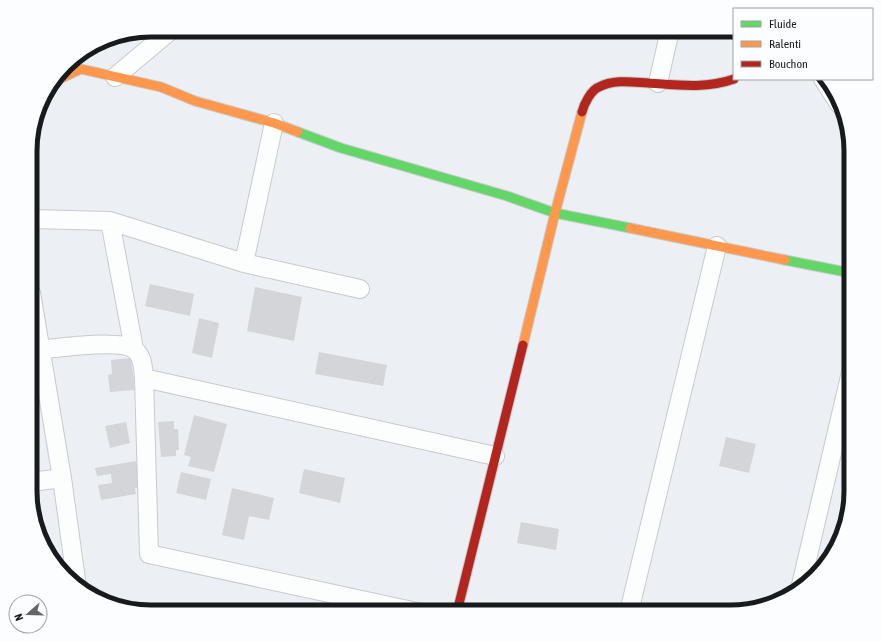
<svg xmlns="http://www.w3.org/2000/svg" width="881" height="642" font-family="'Asap Condensed',sans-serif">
<rect width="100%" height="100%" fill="#ecf0f4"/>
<path fill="#d3d5d9" d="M616 30H640L637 39 613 38Z
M150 284 194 294 190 316 145 306Z
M255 287 302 297 294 341 247 331Z
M199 318 219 323 212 358 192 353Z
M319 352 387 365 383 386 315 374Z
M131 358 135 390 110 392 108 375 112 374 111 360Z
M194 415 227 424 214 472 188 466 191 457 184 455Z
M174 421V429H178L179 450H176V456L161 457 158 422Z
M126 422 130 443 110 448 105 426Z
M726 437 756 444 749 473 719 466Z
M136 461 141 487 135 488 136 494 101 500 98 485 112 483 111 474 97 476 95 468Z
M304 469 345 478 340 503 299 493Z
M181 472 211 479 206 500 176 493Z
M232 488 274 498 269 520 249 516 244 540 222 535Z
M521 522 559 529 556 550 517 543Z"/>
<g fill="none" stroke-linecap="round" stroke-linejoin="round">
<defs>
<path id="street" d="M115 77 171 30
M823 79 840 105
M658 83 670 30
M31 219 110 221 244 263 360 289
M110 221 134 349
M244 263 274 123
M31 293 62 478 77 587
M31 351C50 349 121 338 135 350 143 357 143 368 144 378L149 554 417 612
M144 378 495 456
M31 482 62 478
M801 585 851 372
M629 612 717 246"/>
<path id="fast" d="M298 132 341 148 507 196 555 213 630 228
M785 260 851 273"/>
<path id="slow" d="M53 82 81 69 161 87 195 101 274 123 298 132
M630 228 785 260
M523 345 555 213 582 112"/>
<path id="jam" d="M582 112C584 104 591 90 599 87 614 79 632 82 648 83 677 85 706 89 734 79
M457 612 523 345"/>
</defs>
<use href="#street" stroke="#c7cacd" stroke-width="20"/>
<use href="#fast" stroke="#c7cacd" stroke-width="11"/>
<use href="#slow" stroke="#c7cacd" stroke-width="11"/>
<use href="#jam" stroke="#c7cacd" stroke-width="11"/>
<use href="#street" stroke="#fcfdfd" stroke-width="18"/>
<use href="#fast" stroke="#63d668" stroke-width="9"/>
<use href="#slow" stroke="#ff974d" stroke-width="9"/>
<use href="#jam" stroke="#b3261e" stroke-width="9"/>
</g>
<path d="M0 0H881V642H0ZM151 37H730A114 114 0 0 1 844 151V491A114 114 0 0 1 730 605H151A114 114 0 0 1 37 491V151A114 114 0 0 1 151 37Z" fill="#fbfdfe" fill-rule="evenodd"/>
<path fill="none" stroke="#181b1d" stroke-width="5" d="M151 37H730A114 114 0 0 1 844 151V491A114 114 0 0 1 730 605H151A114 114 0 0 1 37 491V151A114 114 0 0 1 151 37Z"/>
<rect x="733" y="8" width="140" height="72" fill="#fbfdfe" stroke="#a0a3a4"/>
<rect x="741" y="21" width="20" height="6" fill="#63d668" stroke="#a0a3a4"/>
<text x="769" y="28" font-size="12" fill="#181b1d">Fluide</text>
<rect x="741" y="41" width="20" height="6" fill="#ff974d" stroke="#a0a3a4"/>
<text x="769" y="48" font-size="12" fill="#181b1d">Ralenti</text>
<rect x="741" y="61" width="20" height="6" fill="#b3261e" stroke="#a0a3a4"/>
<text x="769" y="68" font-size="12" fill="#181b1d">Bouchon</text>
<g transform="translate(28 614) rotate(250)"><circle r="19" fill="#fbfdfe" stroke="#a0a3a4"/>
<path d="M0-3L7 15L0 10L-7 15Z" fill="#626668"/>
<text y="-6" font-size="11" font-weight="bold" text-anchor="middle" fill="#181b1d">N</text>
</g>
</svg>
